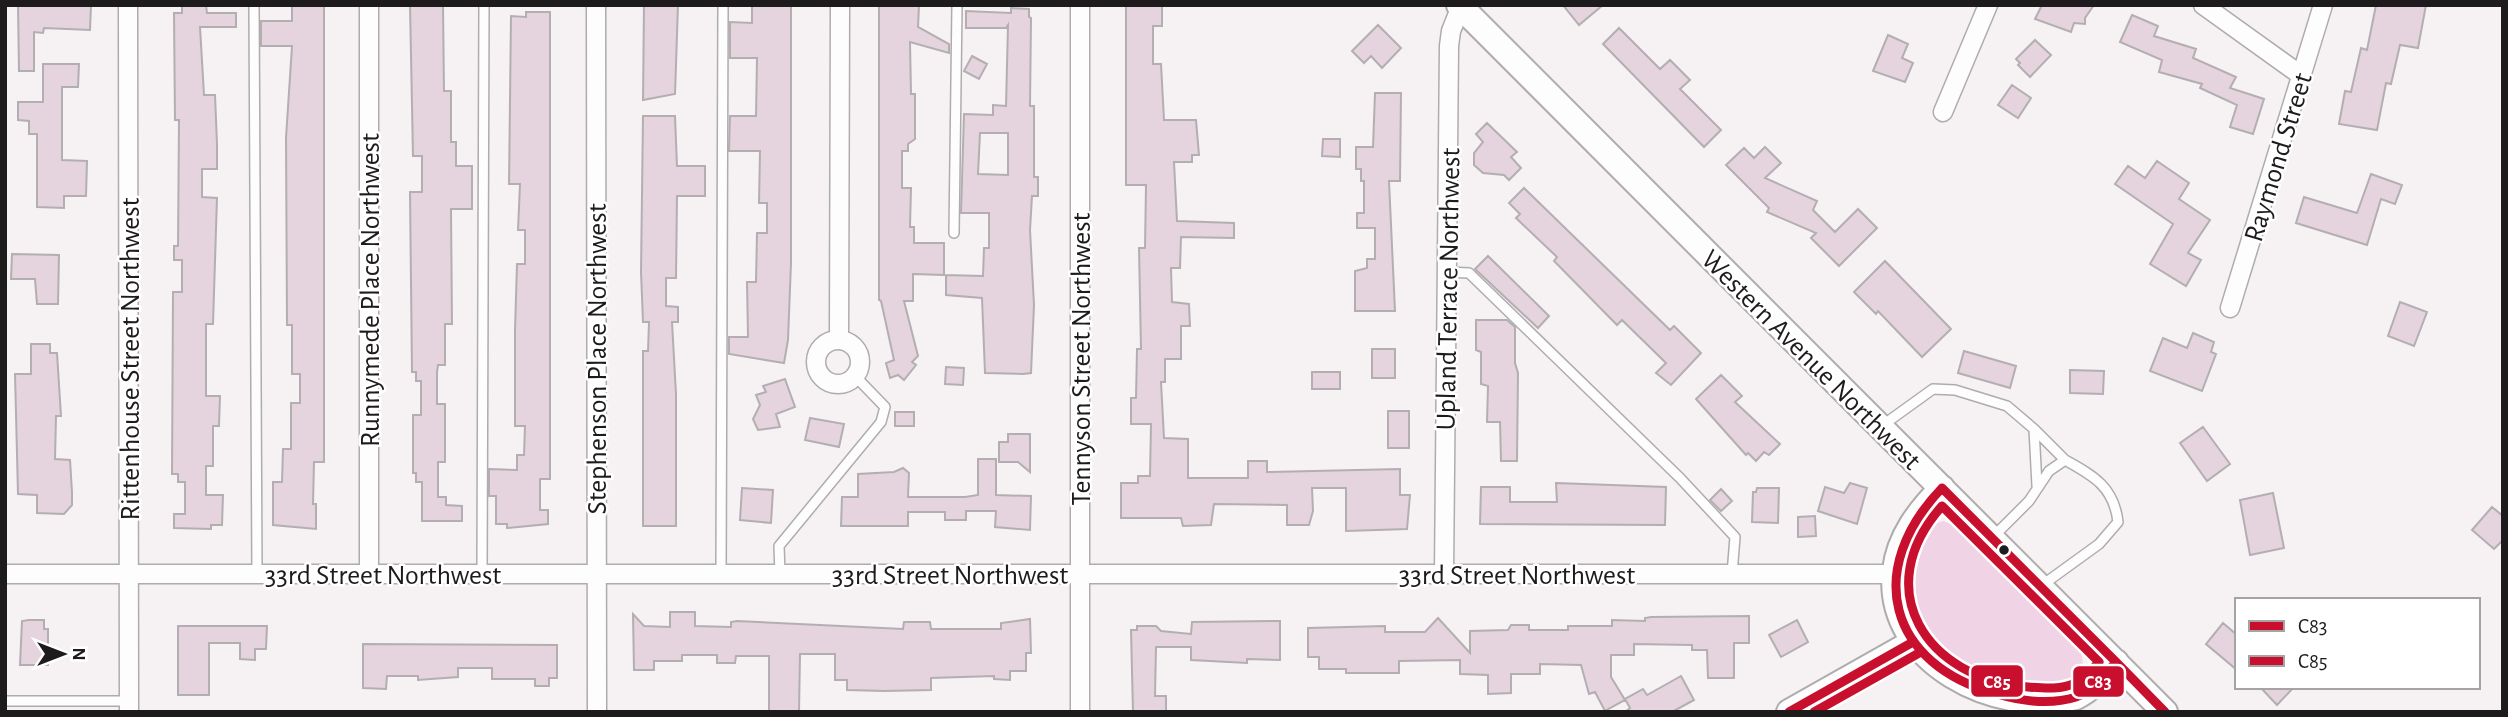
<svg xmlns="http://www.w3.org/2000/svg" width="2508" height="717" font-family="'Alegreya Sans',sans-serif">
<rect width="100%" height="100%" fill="#f6f1f3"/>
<path fill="#f0d3e4" d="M1943 521 1957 526 2081 651 2084 671 2073 685 2029 695 1960 671 1933 645 1915 610 1911 590 1913 551 1923 528Z"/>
<path fill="#e5d3dd" stroke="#b3afb1" stroke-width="2" fill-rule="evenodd" d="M18 5H91L90 30 44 28 43 33 34 32V71H19Z
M182 5H206L207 13H236V27H200L204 95H215L217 144V169H202V197L217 198 213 324H206V396H220L219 426H213V466H206V495H223L222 525H211V529L174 528V514H185V482H178V474H172L173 292H182V260H174V246H178L179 120H175L174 13H182Z
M292 5H324V462H314L313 504H316V529L273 525V482H282L283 449H291V403H300V374H292V325H287L286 138 292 46H261V21H292Z
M410 5H443L444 91H451V142H456V166H472V209H451L452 324H445V365H438L437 372V404H445V462H438V497H446V505L462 506V521H422V482H416V473H413V415H421V381H416V372H412L410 192H422V156H413Z
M644 5H678L675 94 643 100Z
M752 5H791V263L788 340 784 363 729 354V337H748L747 282H756L757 233H767V203H759L760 151H729L730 116H756L757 58H730V22L752 23Z
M879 5H919L918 27 949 44V53L910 42 911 94H915V139L908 144V151H902V188H911L910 227H914V243H944V275L913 274V301H904L918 356 912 362 916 365 904 380 898 375 890 378 886 363 894 360 881 301 879 300Z
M1126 5H1162V26H1153V64H1161L1164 120H1196L1199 155H1192V162H1174L1177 221 1234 223V238L1181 237 1180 268H1171L1172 302 1189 304 1190 326H1181V359H1165V382H1161L1164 438 1188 439V478H1248V461H1267V472L1400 469V495H1410L1407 529 1346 531V488H1312L1313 511 1309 525H1287V505L1214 504 1211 525 1183 526 1181 518H1121V483H1138V476H1150L1151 424H1131V398H1136L1137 349H1141L1139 248H1145L1146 185H1126Z
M1563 5H1603L1579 25Z
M2042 5H2094L2085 18V24L2074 23 2071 32 2035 19Z
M2376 5H2426L2418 48 2400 45 2391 84 2386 83 2377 130 2339 124 2345 91 2351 92 2361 48 2367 50Z
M1011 8 1029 9V17L1031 18 1030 106H1034V177H1038V196H1032L1030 230 1034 305 1031 373 1023 374 985 373 982 298 946 295V275L983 276 984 248H989V213H961L964 114 993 115V105L1006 106 1008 25 1006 28H966V11L1011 13ZM980 133H1008V175L978 174Z
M526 12H550V479H540V510H548V524L507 528V524H496V496H489V469L517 470V455H524L525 426H515V330L517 264H525V230H518L520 184H509L511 16 526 17Z
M2132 15 2158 26 2154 36 2196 49 2193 58 2236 77 2230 88 2264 99 2253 134 2230 127 2237 105 2200 88 2202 84 2159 72 2162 60 2120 42Z
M1378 25 1401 48 1382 68 1371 56 1364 63 1352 51Z
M1619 28 1660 69 1670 60 1690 80 1680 89 1721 130 1704 147 1603 44Z
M1888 35 1908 44 1902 58 1913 63 1905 82 1873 71Z
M2035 40 2051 55 2030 77 2018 65 2020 63 2016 59Z
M972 56 987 64 979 79 964 71Z
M43 64H79L78 87H62V160L87 161 86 196H64V208L37 207V134H29V121L18 120V102H43Z
M2012 85 2031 98 2018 118 1998 105Z
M1375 93H1401L1400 181H1389L1395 311H1355V271L1367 268V259H1375V228H1357V213H1364V181H1361V169H1356V147H1373Z
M643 116H675L677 166H705V196H677L676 278H666V306L678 307V322H672L676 394V526H643V351H648L649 322H643L641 272Z
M1487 123 1517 152 1511 157 1521 168 1509 180 1504 175 1483 173 1474 165V153L1483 142 1476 134Z
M1323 139H1340V157L1322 156Z
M1765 147 1781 163 1765 178 1817 201 1813 210 1835 232 1858 209 1877 228 1839 266 1811 238 1816 233 1767 212 1769 208 1726 165 1744 148 1754 158Z
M2157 161 2189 183 2179 199 2210 220 2188 253 2201 260 2186 286 2150 264 2173 224 2115 184 2128 166 2145 178Z
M2371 174 2402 185 2395 204 2381 199 2367 245 2296 223 2304 197 2357 213Z
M1524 188 1670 330 1674 326 1701 353 1671 385 1656 373 1666 363 1622 320 1617 325 1554 261 1557 257 1516 218 1520 214 1509 203Z
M12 254 59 255 58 304H37L35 279H11Z
M1488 256 1549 316 1538 328 1475 269Z
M1885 261 1951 329 1922 357 1878 311 1876 314 1854 292Z
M2400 302 2427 312 2414 346 2388 336Z
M1476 320H1507L1515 327V363L1518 373 1517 461H1501L1500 422H1487L1488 386 1481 384V352L1476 350Z
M2193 333 2214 342 2211 352 2216 354 2202 391 2150 371 2163 338 2187 348Z
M31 344H50V353H57L61 416H56L55 459 70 460 72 492V505L64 514 37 513V495L18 494 15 374H31Z
M1372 349H1395V378H1372Z
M1964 351 2016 366 2010 388 1958 373Z
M946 367 964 368 963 385 945 384Z
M2070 370 2104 371 2103 394 2070 393Z
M1312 372H1340V389H1312Z
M1721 375 1742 396 1735 402 1780 444 1769 455 1764 452 1756 461 1748 453 1746 455 1696 399Z
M785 379 795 407 776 414 780 427 758 430 753 419 760 405 756 395 766 392 763 386Z
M1388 411H1409V448H1388Z
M895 412H914V426H895Z
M810 418 844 424 839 447 805 440Z
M2203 427 2230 464 2207 481 2180 443Z
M1008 434H1030V472L1018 462H999V442H1008Z
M978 459H996V495L1031 496 1030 530 995 527 996 511H966V520H945V512H908V526H841L842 497H858V474L894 472 903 468 909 473 908 497H965L978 495Z
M1556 483 1666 487 1665 525 1480 524 1481 487H1510V502H1557Z
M1850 483 1867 488 1857 524 1818 511 1825 487 1844 493Z
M742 488 773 490 771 523 740 520Z
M1757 488H1779L1778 523 1752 522 1753 492H1756Z
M1721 489 1732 501 1721 511 1710 500Z
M2273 493 2284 548 2250 555 2240 500Z
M2492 507 2503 516V540L2494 549 2472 530Z
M1815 516 1816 536 1798 537V517Z
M670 612H695V626L731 627V622L737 621 903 629 904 622H930L931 629H1001V623L1030 619 1031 653H1026V671H1010V680L994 679V676L931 678V690L884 691 847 690V680H835V654H800L799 712H769V656H736L735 663H717V655H682V661H654V670H634L633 614 644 626 670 627Z
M1749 616V643H1734V678H1708L1707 650H1692V645L1634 644V655H1611V677L1625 700 1605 711 1595 692 1589 694 1581 665 1540 664V674H1511V693L1488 694V675L1460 674V660L1399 661V673H1346V669H1319V657H1308V628L1385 626V632H1425L1438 618 1470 653V631L1508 630 1511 625H1529V630H1568V626H1612V620L1645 621V618L1651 617Z
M29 620H44V629H48V665H20L22 621Z
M1797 620 1808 642 1781 657 1769 635Z
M1280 621V660L1247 659V663L1191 660V647H1156L1155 696H1166V712H1133L1131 630H1137V626H1156L1161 631 1191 634 1192 622Z
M2223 623 2237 635V670L2206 644Z
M178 626H267L266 649H255V660L240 659V643H209V695H178Z
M363 644 557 645V678H549V686H535V679H492V668H458V677L418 680V676H387L386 689 363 688Z
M1681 676 1694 700 1672 712H1625L1630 708 1625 699 1643 689 1647 695Z
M2260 687H2294L2277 705Z"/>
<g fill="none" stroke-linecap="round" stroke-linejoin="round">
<defs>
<path id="lane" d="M254 5 257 574
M954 233 957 5
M1447 272 1469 273 1680 478 1735 537 1732 574
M1883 425 1933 389 1955 390 2007 406 2034 429 2037 486
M2034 429 2065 460
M1993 537 2029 501 2049 471 2065 460C2094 476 2114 487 2118 522L2099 544 2041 586
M482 574 484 5
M721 574 723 5
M780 574 779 546 881 422 885 407 855 376
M5 701H129"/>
<path id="street" d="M128 5 129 712
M369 5V574
M596 5 597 712
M1080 5V712
M2203 5 2302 76
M1943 112 1988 5
M2230 308 2323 5
M816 362a22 22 0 1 1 44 0a22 22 0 1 1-44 0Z
M839 340 840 5
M5 574H1895
M1444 574 1449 46 1451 31 1461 6"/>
<path id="secondary" d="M1459 5 2165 712
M1942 488C1919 511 1899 537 1895 570 1884 661 1996 717 2076 697 2092 689 2104 675 2116 662
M1789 712 1913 642"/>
</defs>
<use href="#lane" stroke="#afacad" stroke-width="12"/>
<use href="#street" stroke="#afacad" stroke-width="21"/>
<use href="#secondary" stroke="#afacad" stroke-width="28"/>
<use href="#lane" stroke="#fefdfd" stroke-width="9"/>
<use href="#street" stroke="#fefdfd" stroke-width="18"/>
<use href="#secondary" stroke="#fefdfd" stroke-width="24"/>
<defs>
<path id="bus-1" d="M1942 488 2116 662C2105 674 2092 692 2076 697 2051 705 2021 701 1997 694 1887 664 1864 569 1942 488Z
M2116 662 2165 712
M1789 712 1913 642"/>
<path id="bus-2" d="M1942 506 2099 662C2092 670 2084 679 2075 683 2062 690 2042 688 2028 687 1926 679 1868 589 1942 506Z
M1814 712 1919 653"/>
</defs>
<use href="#bus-1" stroke="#fff" stroke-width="14"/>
<use href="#bus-2" stroke="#fff" stroke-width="14"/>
<use href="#bus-1" stroke="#c8102e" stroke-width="9"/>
<use href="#bus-2" stroke="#c8102e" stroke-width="9"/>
</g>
<circle fill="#1e1b1d" stroke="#fff" stroke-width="2.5" cx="2004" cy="550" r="6"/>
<g text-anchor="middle" stroke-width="5" stroke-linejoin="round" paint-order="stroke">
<g font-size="28" fill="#1e1b1d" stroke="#fff">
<text transform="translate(2277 157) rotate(-73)" y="10">Raymond Street</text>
<text transform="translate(1447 289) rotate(-89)" y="10">Upland Terrace Northwest</text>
<text transform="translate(369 290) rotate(-90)" y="10">Runnymede Place Northwest</text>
<text transform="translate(129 359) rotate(-90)" y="10">Rittenhouse Street Northwest</text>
<text transform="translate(596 359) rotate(-90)" y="10">Stephenson Place Northwest</text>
<text transform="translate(1080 359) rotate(-90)" y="10">Tennyson Street Northwest</text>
<text transform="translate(1812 359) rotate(45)" y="10">Western Avenue Northwest</text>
<text x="383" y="584">33rd Street Northwest</text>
<text x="950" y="584">33rd Street Northwest</text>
<text x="1517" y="584">33rd Street Northwest</text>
</g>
</g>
<g stroke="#fff" stroke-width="2.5">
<rect x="1970" y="664" width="54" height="34" rx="7" fill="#c8102e"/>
<rect x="2072" y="665" width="53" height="33" rx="7" fill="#c8102e"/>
</g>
<g font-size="19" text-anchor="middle" font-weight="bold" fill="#fff">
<text x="1997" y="688">C85</text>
<text x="2098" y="688">C83</text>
</g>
<rect width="2508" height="717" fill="none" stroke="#1e1b1d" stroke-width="14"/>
<rect x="2235" y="598" width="245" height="91" fill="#ffffff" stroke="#a5a4a5" stroke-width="2"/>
<rect x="2249" y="621" width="35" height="10" fill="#c8102e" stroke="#a5a4a5" stroke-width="2"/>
<text x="2298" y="633" font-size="21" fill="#1e1b1d">C83</text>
<rect x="2249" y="656" width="35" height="10" fill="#c8102e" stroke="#a5a4a5" stroke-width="2"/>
<text x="2298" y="668" font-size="21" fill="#1e1b1d">C85</text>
<g transform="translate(63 654) rotate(90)" stroke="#ffffff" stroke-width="5" paint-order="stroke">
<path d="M0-5L12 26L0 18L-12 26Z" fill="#1e1b1d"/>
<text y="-10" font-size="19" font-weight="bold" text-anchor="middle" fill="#1e1b1d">N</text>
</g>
</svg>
